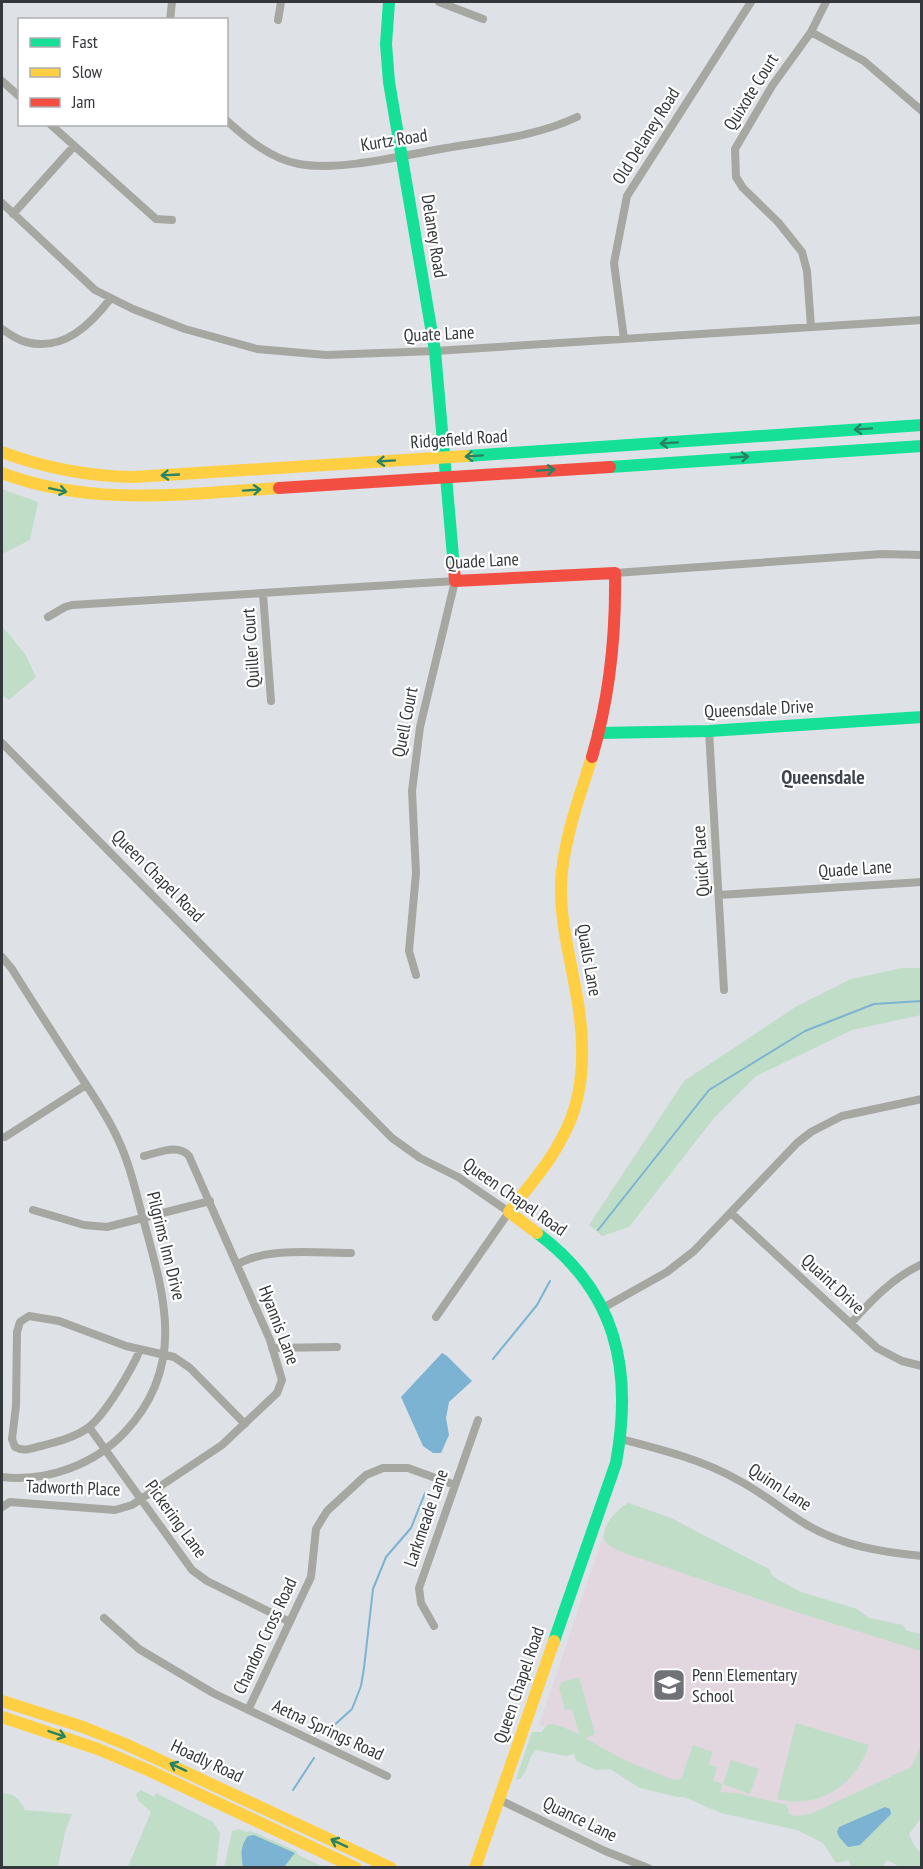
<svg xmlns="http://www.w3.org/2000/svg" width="923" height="1869" font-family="'PT Sans Narrow',sans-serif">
<rect width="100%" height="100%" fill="#dee1e6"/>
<path fill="#e2d7df" d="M604 1534 618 1537 818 1609 887 1621 902 1625 907 1631 921 1634V1762L795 1821 686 1790 539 1725Z"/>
<path fill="#c0ddc8" d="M2 489 38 502 30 540 2 554Z
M2 626 25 654 36 677 9 700 2 695Z
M902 968H921V1015L852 1030 756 1076 714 1118 629 1227 602 1236 589 1225 684 1081 797 1006 851 979Z
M629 1503 671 1518 769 1569 772 1575 777 1579 801 1592 857 1609 869 1618 902 1625 907 1631 921 1634V1651L796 1612 627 1554C621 1551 609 1548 605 1541 599 1528 618 1507 629 1503Z
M579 1677 595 1734 585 1738 624 1760 674 1780 681 1779 693 1745 713 1752 709 1764 717 1767 713 1781 723 1784 731 1760 759 1769 750 1794 723 1784 720 1792 737 1793 787 1805 789 1814 794 1816 810 1814 911 1767 921 1747V1818L909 1834 914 1845 921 1853V1867H900L887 1860 882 1868 851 1867 849 1860 836 1863 823 1843 797 1830 721 1813 684 1797H677L640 1788 610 1769 596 1770 576 1761 574 1754 566 1756 536 1750C527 1758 529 1771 520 1779H516L532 1732H542L548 1724C560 1724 568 1730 579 1734L572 1709 565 1710 559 1688 562 1682Z
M796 1723 869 1745C856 1785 818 1810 777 1799Z
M141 1790 154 1797 156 1793 213 1822 220 1833 216 1867H128L151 1812 138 1800 136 1794Z
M2 1793C15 1794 19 1798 25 1810L72 1814 65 1832 58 1867H2Z
M239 1829 247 1832 251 1831 296 1851 298 1855 324 1867 224 1868 232 1831Z"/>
<path fill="#7cb3d2" d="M442 1353 447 1356 472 1381 449 1402 446 1418 449 1435 441 1453H433L423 1446 401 1397Z
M885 1807 890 1809 891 1814 860 1845 848 1847 839 1837 837 1832 839 1827Z
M254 1835 295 1853 284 1867H243C241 1855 240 1846 248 1836Z"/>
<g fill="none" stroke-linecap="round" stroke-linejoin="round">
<path stroke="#7cb3d2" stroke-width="2" d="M598 1230 709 1090 805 1031 874 1004 922 1001
M493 1359 537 1305 550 1281
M330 1729 352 1709 361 1686 364 1668 373 1589 386 1557 411 1528 425 1493
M293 1790 314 1758"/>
<path stroke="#a7a7a2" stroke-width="8" d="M439 2 483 19
M170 20 172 2
M278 20 281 2
M811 32 864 61 922 111
M2 81 20 97
M226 120C247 139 271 159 299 164 337 171 397 157 435 150 483 141 533 138 577 117
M50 124 156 219 172 220
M2 203 95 290 133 309 185 329 257 349 326 355 435 351 922 320
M13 214 74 146
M811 327 807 271 802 252 778 222 743 188 736 177 735 149 772 86 811 32 826 2
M2 329C9 334 18 340 26 342 64 352 91 324 111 298
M624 339 614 263 627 196 751 2
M615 573 882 554 922 555
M263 594 271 701
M48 617 65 607 72 605 455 581 420 727 412 791 416 873 409 951 416 975
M709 731 724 990
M2 743 392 1138 420 1158 458 1177 509 1212 436 1317
M719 895 922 882
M2 957 12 969C33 1003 55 1036 76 1069 90 1091 105 1112 116 1135 130 1163 136 1193 144 1222 165 1298 186 1367 125 1432 94 1465 47 1482 2 1477
M5 1137 86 1085
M33 1210 84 1225 107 1227 210 1201
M731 1213 877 1348 902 1361 922 1366
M238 1264C268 1247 316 1253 351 1253
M603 1308 667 1272 694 1251 797 1143 811 1132 842 1116 922 1099
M851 1323C872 1300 892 1278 922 1264
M272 1348 337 1347
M140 1350C131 1371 106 1413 89 1427 76 1437 57 1442 41 1446 32 1448 24 1452 15 1447L12 1439 16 1406 17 1332 20 1322 29 1316 59 1321 126 1346 174 1357 190 1368 245 1424
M89 1427 192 1570 207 1581 290 1622
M621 1439C660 1449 703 1460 738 1480 763 1493 784 1511 807 1525 843 1546 881 1552 922 1556
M2 1507 10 1502 115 1510 132 1505 222 1445 277 1393 282 1380 270 1340 189 1156C178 1143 158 1153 144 1156
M104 1618 139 1649 213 1693 387 1776
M434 1626 421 1603 419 1588 478 1420
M248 1710 311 1577 316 1529 327 1511 366 1475 383 1468H408L455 1485
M498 1799 605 1851 648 1868"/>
<path stroke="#16e098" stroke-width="12" d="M389 2 386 44 389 82 435 351 454 568
M467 456 922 425
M610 467 922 446
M598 733 709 731 922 717
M537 1233C617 1292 633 1370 616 1463L554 1641"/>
<path stroke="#ffcf43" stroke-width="12" d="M2 452C45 468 87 476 133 477L467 456
M2 473C92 507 185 494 279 488
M537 1233 509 1212C528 1187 550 1163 564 1134 587 1091 585 1039 576 992 570 957 560 921 561 884 563 841 579 798 592 757
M2 1701 83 1727 125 1744 391 1868
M2 1717 98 1749 150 1771 356 1868
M475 1868 554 1641"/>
<path stroke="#f24e42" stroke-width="12" d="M279 488 610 467
M454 568 455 581 615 573C616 636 610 696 592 757"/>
</g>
<defs><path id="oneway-shaft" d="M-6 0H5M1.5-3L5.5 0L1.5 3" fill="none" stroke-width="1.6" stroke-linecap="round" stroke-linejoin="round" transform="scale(1.5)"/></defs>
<g stroke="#268365">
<use href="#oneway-shaft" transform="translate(863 429) rotate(176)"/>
<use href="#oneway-shaft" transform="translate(669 443) rotate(176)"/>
<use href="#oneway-shaft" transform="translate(474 456) rotate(176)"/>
<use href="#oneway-shaft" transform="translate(740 457) rotate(-4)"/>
<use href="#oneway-shaft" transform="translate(386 461) rotate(176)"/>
<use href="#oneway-shaft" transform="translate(546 470) rotate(-4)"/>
<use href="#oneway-shaft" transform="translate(170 475) rotate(177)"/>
<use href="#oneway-shaft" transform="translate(58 490) rotate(12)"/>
<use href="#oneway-shaft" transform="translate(252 490) rotate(-4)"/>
<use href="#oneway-shaft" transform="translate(57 1734) rotate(19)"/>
<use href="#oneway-shaft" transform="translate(178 1767) rotate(-155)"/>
<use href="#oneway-shaft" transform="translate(339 1843) rotate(-155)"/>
</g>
<defs>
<symbol id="school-square" viewBox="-11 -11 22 22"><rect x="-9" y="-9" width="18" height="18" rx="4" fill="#707277" stroke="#fff"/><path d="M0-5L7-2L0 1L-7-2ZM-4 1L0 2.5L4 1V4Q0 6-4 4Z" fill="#fff"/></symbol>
</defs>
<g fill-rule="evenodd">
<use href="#school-square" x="650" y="1666" width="38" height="38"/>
</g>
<g text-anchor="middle" stroke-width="4.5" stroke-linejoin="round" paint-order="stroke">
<g font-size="18" fill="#34373b" stroke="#fff">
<text transform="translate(751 92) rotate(-58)" y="6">Quixote Court</text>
<text transform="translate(646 136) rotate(-58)" y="6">Old Delaney Road</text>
<text transform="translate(394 140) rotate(-9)" y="6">Kurtz Road</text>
<text transform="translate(434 236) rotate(81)" y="6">Delaney Road</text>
<text transform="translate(439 334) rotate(-3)" y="6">Quate Lane</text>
<text transform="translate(459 439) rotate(-4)" y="6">Ridgefield Road</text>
<text transform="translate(482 561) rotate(-3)" y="6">Quade Lane</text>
<text transform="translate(251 648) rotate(-94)" y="6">Quiller Court</text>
<text transform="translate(759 709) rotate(-3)" y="6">Queensdale Drive</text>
<text transform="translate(405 722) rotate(-79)" y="6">Quell Court</text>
<text transform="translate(701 861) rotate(-94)" y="6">Quick Place</text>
<text transform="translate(855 869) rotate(-4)" y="6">Quade Lane</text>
<text transform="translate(158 876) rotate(45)" y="6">Queen Chapel Road</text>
<text transform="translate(589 960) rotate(80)" y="6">Qualls Lane</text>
<text transform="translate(515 1197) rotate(35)" y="6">Queen Chapel Road</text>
<text transform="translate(166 1246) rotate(76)" y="6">Pilgrims Inn Drive</text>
<text transform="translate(833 1284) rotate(43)" y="6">Quaint Drive</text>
<text transform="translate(279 1325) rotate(69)" y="6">Hyannis Lane</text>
<text transform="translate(780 1487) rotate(33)" y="6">Quinn Lane</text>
<text transform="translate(73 1488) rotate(2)" y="6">Tadworth Place</text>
<text transform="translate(426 1518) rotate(-71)" y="6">Larkmeade Lane</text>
<text transform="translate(176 1519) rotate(54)" y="6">Pickering Lane</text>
<text transform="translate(265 1636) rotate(-65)" y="6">Chandon Cross Road</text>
<text transform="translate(519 1685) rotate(-71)" y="6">Queen Chapel Road</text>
<text transform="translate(328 1730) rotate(25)" y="6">Aetna Springs Road</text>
<text transform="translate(207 1761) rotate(25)" y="6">Hoadly Road</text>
<text transform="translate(580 1819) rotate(26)" y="6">Quance Lane</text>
</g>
<g font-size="18" fill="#34373b" stroke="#fff" text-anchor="start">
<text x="692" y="1681">Penn Elementary<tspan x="692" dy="21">School</tspan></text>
</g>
<g font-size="20" font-weight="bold" fill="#40454d" stroke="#fff">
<text x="823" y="784">Queensdale</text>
</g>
</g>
<rect width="923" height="1869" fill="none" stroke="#34373b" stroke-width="6"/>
<rect x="18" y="18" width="210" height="108" fill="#ffffff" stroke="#aeafb1" stroke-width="1.5"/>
<rect x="30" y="38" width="30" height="9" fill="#16e098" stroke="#aeafb1" stroke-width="1.5"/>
<text x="72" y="48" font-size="18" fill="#34373b">Fast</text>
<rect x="30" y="68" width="30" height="9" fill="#ffcf43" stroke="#aeafb1" stroke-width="1.5"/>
<text x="72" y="78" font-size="18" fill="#34373b">Slow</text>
<rect x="30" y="98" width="30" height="9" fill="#f24e42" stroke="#aeafb1" stroke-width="1.5"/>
<text x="72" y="108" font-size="18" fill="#34373b">Jam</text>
</svg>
